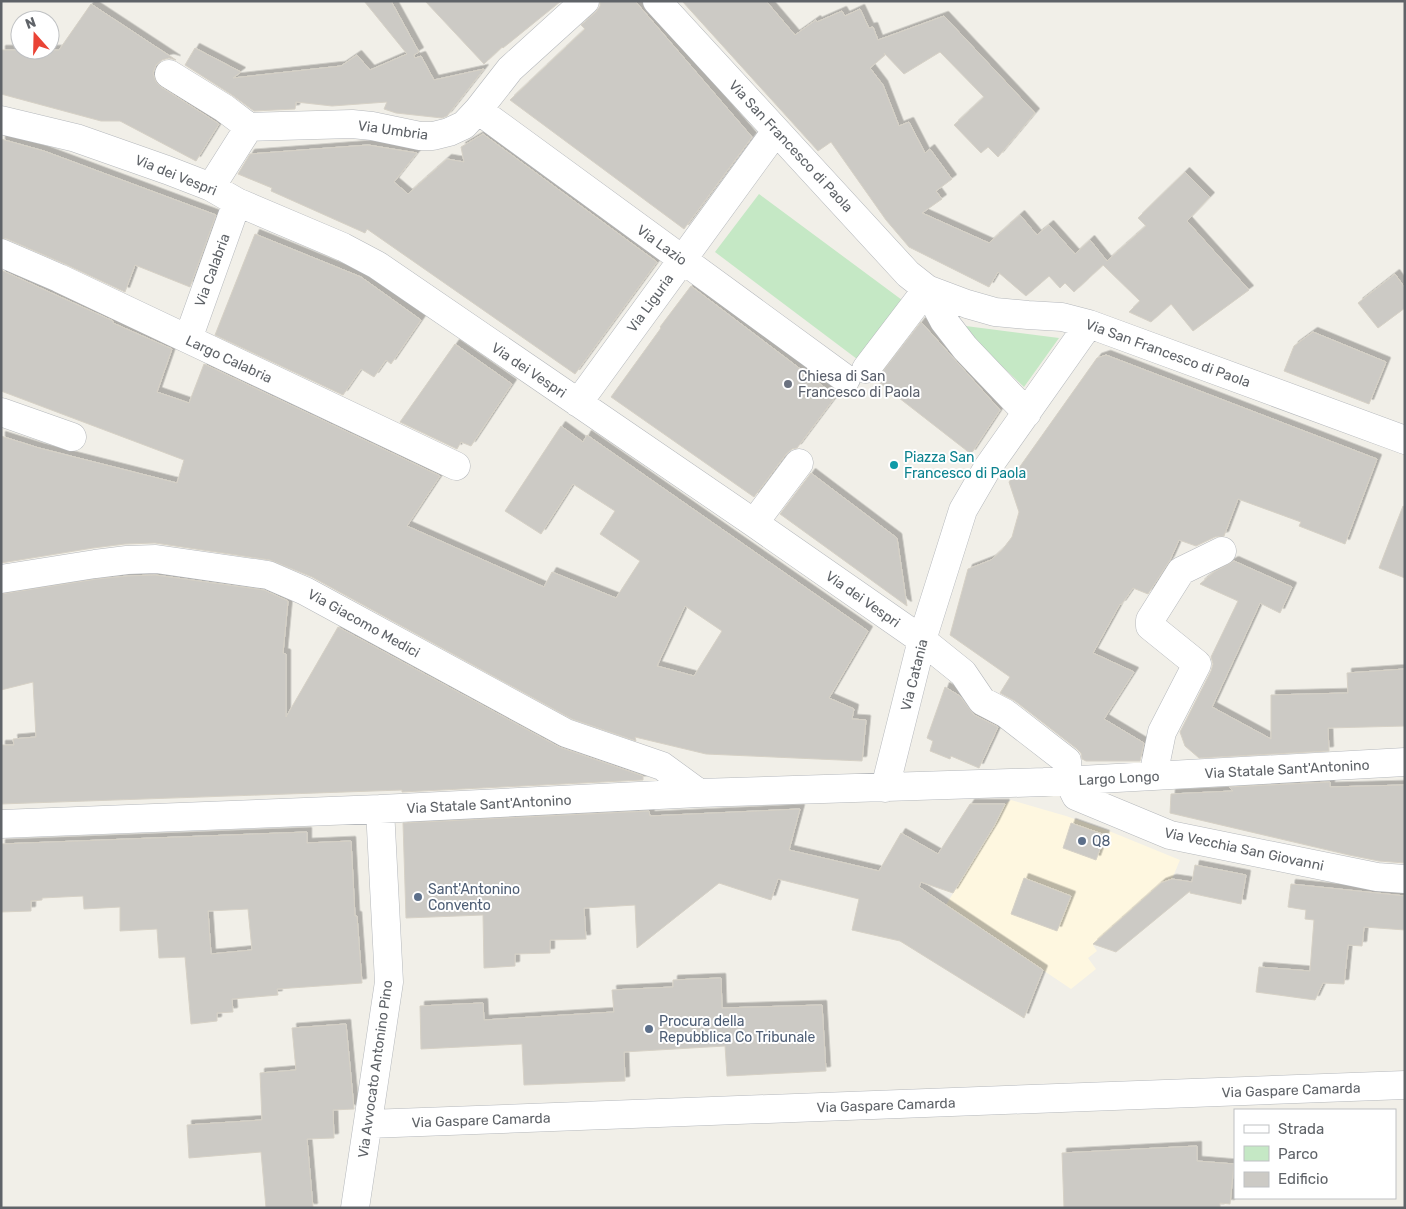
<svg xmlns="http://www.w3.org/2000/svg" width="1406" height="1209" font-family="Rubik,sans-serif">
<defs>
<filter id="shadow"><feDropShadow dx="4.5" dy="-4.5" stdDeviation="0" flood-color="#0004"/></filter>
</defs>
<rect width="100%" height="100%" fill="#f1efe8"/>
<path fill="#fef7e0" d="M1011 800 1066 816 1109 831 1180 860 1172 879 1161 883 1093 945 1097 951 1088 958 1096 969 1071 989 946 905 994 826 1005 804Z"/>
<path fill="#c5e8c5" d="M759 194 902 300 857 359 715 252Z
M958 325 1059 338 1024 387Z"/>
<path fill="#cccac5" stroke="#d6d1c6" fill-rule="evenodd" filter="url(#shadow)" d="M364 1H391L419 52 414 55 415 58 421 56 434 80 484 69 447 116 442 118 396 113 384 109 387 102 332 106 296 102 295 109 254 111 232 95 185 65 195 48 241 72 233 78 341 66 357 55 370 70 407 54Z
M425 1H561L503 48 502 47 484 64Z
M600 1H635L752 137 684 229 510 100 585 29 581 25 596 12 600 6Z
M682 1H766L795 35 816 20 817 22 842 11 845 16 860 9 869 28 873 27 878 40 944 16 1035 113 998 157 988 147 981 153 954 125 984 97 940 52 904 74 884 53 885 55 870 68 883 85 899 126 909 122 925 153 930 149 952 179 936 191 942 199 922 213 989 243 1020 215 1037 235 1049 225 1075 254 1090 240 1107 261 1146 226 1138 218 1185 172 1210 197 1187 221 1249 290 1193 331 1171 304 1151 322 1129 312 1140 301 1103 265 1074 292 1065 283 1060 288 1049 276 1026 296 998 272 989 287 909 247 886 220 831 142 818 151Z
M91 4 176 60 169 58 162 60 156 65 153 73 156 82 161 87 219 124 196 161 120 121H101L1 94V50H59Z
M483 134 657 262 575 374 367 229 365 233 271 191 272 188 238 174 250 154 368 145 417 153 394 182 408 194 447 159 464 162 461 147Z
M1 139 44 151 216 215 190 287 135 265 125 292 65 264 7 239 1 238Z
M255 234 361 277 421 320 391 364 386 360 374 377 361 369 343 395 215 335Z
M1 270 113 321V323L172 349 157 392 189 403 204 364 440 476 407 526 544 587 552 572 616 598 640 561 600 534 615 511 573 484 541 534 505 511 561 426 583 442 587 435 868 631 829 698 854 709 852 719 866 720 862 761 706 754 635 737 636 741 572 719 312 577 270 560 155 543 125 544 93 548 1 563V436L39 448 177 483 184 460 1 391ZM685 606 722 631 694 676 657 666Z
M1395 274 1405 288V308L1378 328 1358 303Z
M691 286 836 396 797 448 792 449 786 454 754 497 611 397 661 328 660 327Z
M921 322 1000 410 971 454 876 380Z
M1313 332 1386 362 1369 404 1284 371 1294 346Z
M455 344 512 384 471 446 461 442 457 449 400 422Z
M1106 355 1377 459 1345 544 1299 526 1301 522 1238 499 1224 536 1215 537 1196 546 1179 540 1170 560 1148 594 1133 588 1121 605 1120 604 1093 653 1134 672 1104 719 1144 743 1140 761H1086L1082 759 1081 753 1077 749 1015 701 1000 693 1010 677 950 635 968 569 991 560 1002 550 1012 537 1019 512 1009 482 1097 358Z
M811 473 897 538 907 606 780 514Z
M1403 506 1405 507V578L1379 568Z
M1234 561 1292 587 1280 613 1260 603 1212 707 1271 739V695L1348 693 1347 673 1405 669V726L1328 728 1329 751 1199 758 1185 746 1180 732 1211 671 1213 664 1211 657 1238 601 1200 584 1214 572Z
M155 575 264 590 288 601 283 653 286 654V717L338 627 559 747 643 776V780L402 792V790L1 804V745H14L13 739 36 737 33 682 1 690V594L97 579 128 576Z
M945 687 960 696 974 715 998 727 979 768 951 756 950 759 930 751 933 741 927 738Z
M1330 782V787L1405 785V863L1379 861 1349 855 1170 813 1171 794 1233 791 1229 787Z
M970 804H1005L994 826 953 893 921 882 919 887 1043 970 1024 1018 900 941 852 930 859 899 778 879 771 900 719 883 637 948 635 905 584 908 586 939 550 940V953L515 954V966L484 968 483 915 406 918 403 823 649 811 650 816 800 809 789 850 879 871 901 833 938 854Z
M1071 823 1105 835 1096 860 1063 848Z
M307 832V843L351 841 355 916H357L362 983 277 989 278 995 232 999 233 1012 217 1013V1021L191 1024 185 957 159 958 157 929 120 931V907L84 909 83 896 42 898V900L31 901V911L1 912V844ZM248 909 252 950 211 954 208 911Z
M1195 865 1246 875 1241 904 1190 893V891L1116 952 1093 944 1161 883 1172 879 1192 882Z
M1024 878 1071 896 1057 931 1011 914Z
M1291 884 1405 896V930L1364 927 1362 946 1348 945 1344 984 1323 983 1315 1000 1256 992 1259 967 1310 971 1314 920 1305 919 1306 910 1288 907Z
M721 978 722 1008 822 1005 826 1071 727 1076 725 1046 624 1052 625 1081 524 1085 522 1044 421 1049 420 1006 483 1003 484 1020 614 1012 612 990 673 987V980Z
M346 1024 354 1109 333 1110 334 1138 307 1139 313 1208H266L261 1152 189 1158 187 1125 262 1120 260 1073 296 1070 292 1028Z
M1197 1146V1161L1234 1164 1230 1204 1220 1203V1208H1064L1062 1153Z"/>
<g fill="none" stroke-linecap="round" stroke-linejoin="round">
<defs>
<path id="minor" d="M657 1 908 274 927 289 967 304 995 312 1028 315 1062 317 1089 324 1405 440
M169 74 224 108 249 127
M478 110 846 379
M1 120 76 138 167 170 211 187 237 202 343 247 377 265 754 523 922 640 963 673 982 701 1005 713 1067 761 1068 780 1076 796 1170 835 1377 877 1405 879
M211 187 249 127 352 124 372 126 420 136H433L449 132 464 125 478 110 510 69 585 1
M1 253 59 278 456 466
M188 339 237 202
M866 369 927 289 944 321 965 348 1027 413
M578 403 776 131
M1 412 72 437
M754 523 799 463
M1 579 95 564 127 560 156 559 268 575 305 591 566 733 662 766 699 793
M1153 776 1162 732 1197 664 1150 626V620L1181 571 1222 551
M885 788 922 640 963 510 988 467 1089 324
M1 824 380 809 699 793 1044 782 1405 762
M368 1124 1405 1085
M355 1208 389 982 380 809"/>
</defs>
<use href="#minor" stroke="#b5b8bc" stroke-width="29"/>
<use href="#minor" stroke="#fff" stroke-width="28"/>
</g>
<circle fill="#6b7280" stroke="#fff" stroke-width="2" cx="788" cy="384" r="5"/>
<circle fill="#0f9aa8" stroke="#fff" stroke-width="2" cx="894" cy="465" r="5"/>
<g fill="#5c6f8a" stroke="#fff" stroke-width="2">
<circle cx="1082" cy="841" r="5"/>
<circle cx="418" cy="897" r="5"/>
<circle cx="649" cy="1029" r="5"/>
</g>
<g text-anchor="middle" stroke-width="4" stroke-linejoin="round" paint-order="stroke">
<g font-size="14" fill="#5f6368" stroke="#fff">
<text transform="translate(393 130) rotate(8)" y="5">Via Umbria</text>
<text transform="translate(791 146) rotate(47)" y="5">Via San Francesco di Paola</text>
<text transform="translate(176 175) rotate(22)" y="5">Via dei Vespri</text>
<text transform="translate(662 245) rotate(36)" y="5">Via Lazio</text>
<text transform="translate(212 270) rotate(-70)" y="5">Via Calabria</text>
<text transform="translate(650 303) rotate(-54)" y="5">Via Liguria</text>
<text transform="translate(1168 353) rotate(20)" y="5">Via San Francesco di Paola</text>
<text transform="translate(229 359) rotate(25)" y="5">Largo Calabria</text>
<text transform="translate(529 370) rotate(34)" y="5">Via dei Vespri</text>
<text transform="translate(863 599) rotate(35)" y="5">Via dei Vespri</text>
<text transform="translate(364 623) rotate(29)" y="5">Via Giacomo Medici</text>
<text transform="translate(914 675) rotate(-76)" y="5">Via Catania</text>
<text transform="translate(1287 769) rotate(-3)" y="5">Via Statale Sant'Antonino</text>
<text transform="translate(1119 778) rotate(-3)" y="5">Largo Longo</text>
<text transform="translate(489 804) rotate(-3)" y="5">Via Statale Sant'Antonino</text>
<text transform="translate(1244 849) rotate(12)" y="5">Via Vecchia San Giovanni</text>
<text transform="translate(375 1069) rotate(-82)" y="5">Via Avvocato Antonino Pino</text>
<text transform="translate(1291 1090) rotate(-2)" y="5">Via Gaspare Camarda</text>
<text transform="translate(886 1105) rotate(-2)" y="5">Via Gaspare Camarda</text>
<text transform="translate(481 1120) rotate(-2)" y="5">Via Gaspare Camarda</text>
</g>
<g font-size="14" fill="#5b616d" stroke="#fff" text-anchor="start">
<text x="798" y="381">Chiesa di San<tspan x="798" dy="16">Francesco di Paola</tspan></text>
</g>
<g font-size="14" fill="#0d838f" stroke="#fff" text-anchor="start">
<text x="904" y="462">Piazza San<tspan x="904" dy="16">Francesco di Paola</tspan></text>
</g>
<g font-size="14" fill="#4e5e75" stroke="#fff" text-anchor="start">
<text x="1092" y="846">Q8</text>
<text x="428" y="894">Sant'Antonino<tspan x="428" dy="16">Convento</tspan></text>
<text x="659" y="1026">Procura della<tspan x="659" dy="16">Repubblica Co Tribunale</tspan></text>
</g>
</g>
<rect width="1406" height="1209" fill="none" stroke="#5f6368" stroke-width="5"/>
<rect x="1234" y="1109" width="162" height="90" fill="#ffffff" stroke="#bfc1c3"/>
<rect x="1244" y="1125" width="25" height="8" fill="#ffffff" stroke="#bfc1c3"/>
<text x="1278" y="1134" font-size="15" fill="#5f6368">Strada</text>
<rect x="1244" y="1146" width="25" height="15" fill="#c5e8c5" stroke="#bfc1c3"/>
<text x="1278" y="1159" font-size="15" fill="#5f6368">Parco</text>
<rect x="1244" y="1172" width="25" height="15" fill="#cccac5" stroke="#bfc1c3"/>
<text x="1278" y="1184" font-size="15" fill="#5f6368">Edificio</text>
<g transform="translate(35 35) rotate(340)"><circle r="24" fill="#ffffff" stroke="#bfc1c3"/>
<path d="M0-4L9 19L0 12L-9 19Z" fill="#ea4335"/>
<text y="-8" font-size="14" font-weight="bold" text-anchor="middle" fill="#5f6368">N</text>
</g>
</svg>
